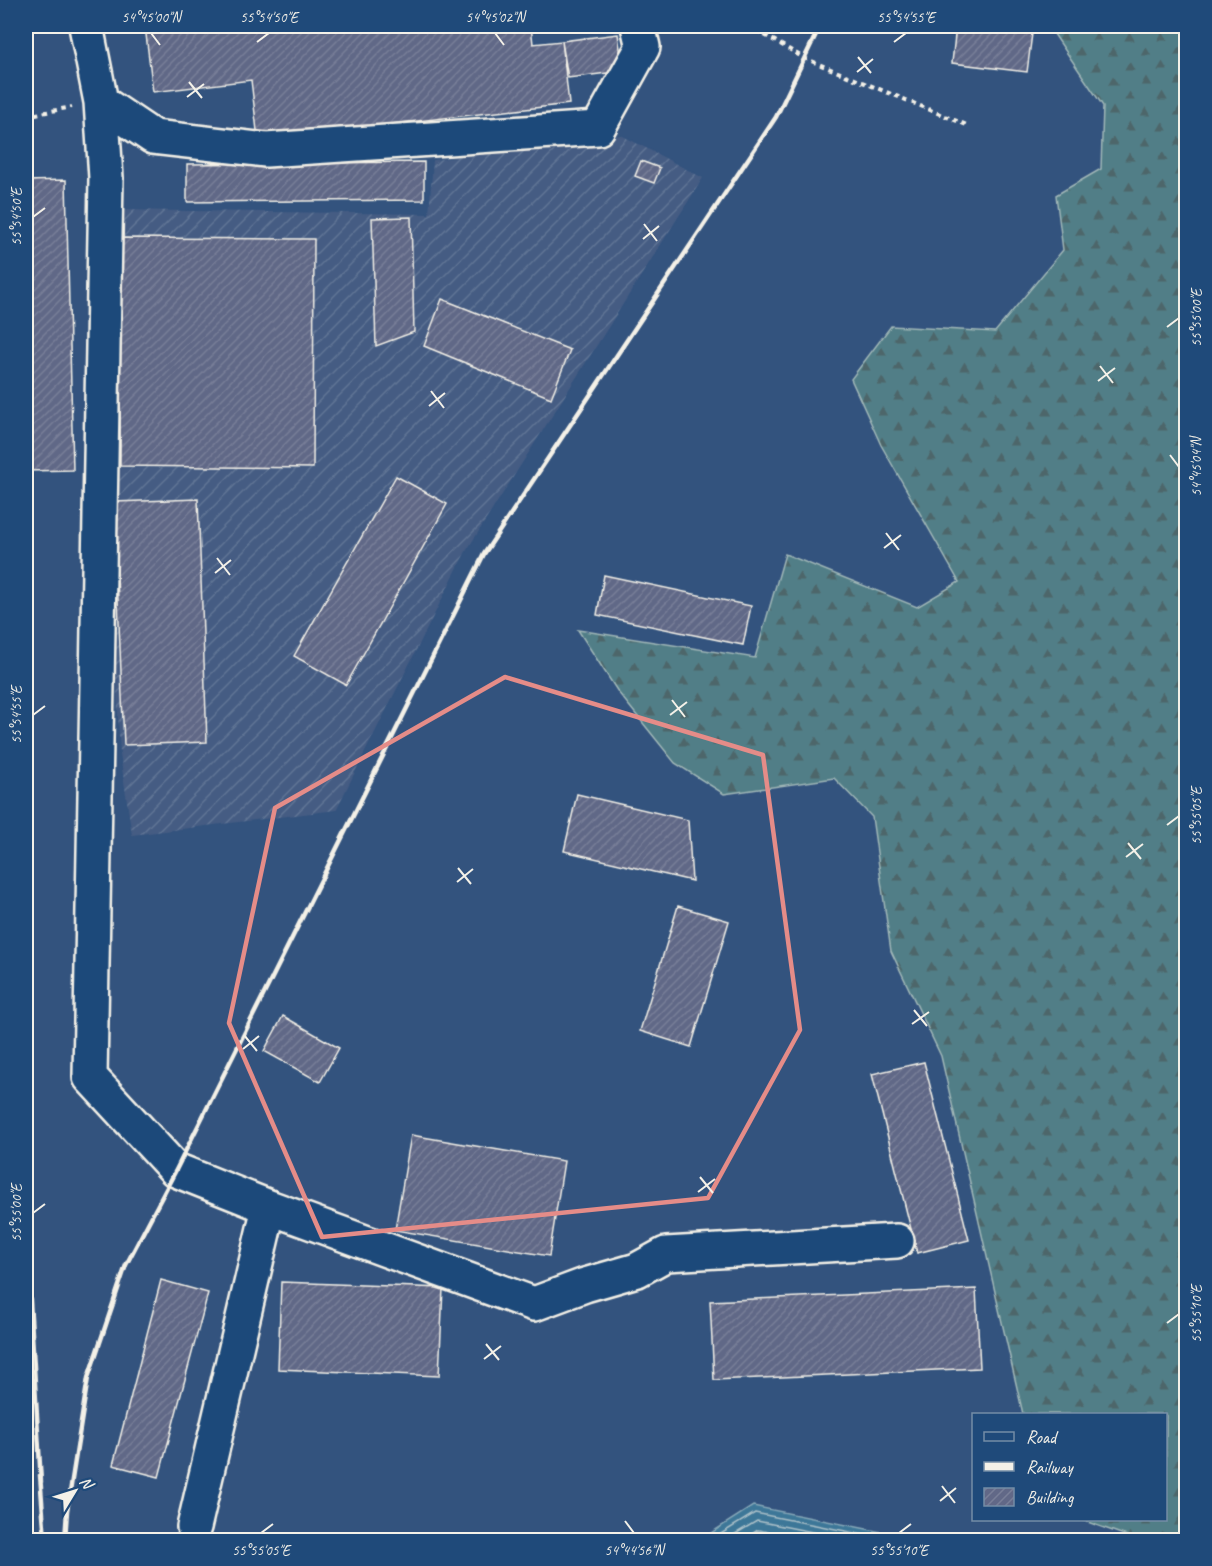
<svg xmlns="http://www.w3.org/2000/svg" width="1212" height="1566" font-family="Caveat,sans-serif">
<defs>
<pattern id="industrial-furrows" width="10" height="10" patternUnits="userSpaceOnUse" patternTransform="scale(1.5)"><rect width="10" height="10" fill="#455c83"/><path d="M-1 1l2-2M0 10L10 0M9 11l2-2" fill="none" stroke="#607495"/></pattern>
<pattern id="forest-firs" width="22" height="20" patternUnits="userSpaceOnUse" patternTransform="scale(1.5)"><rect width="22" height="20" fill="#517e87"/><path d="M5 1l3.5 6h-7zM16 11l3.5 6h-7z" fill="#4d666a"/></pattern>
<pattern id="building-hatch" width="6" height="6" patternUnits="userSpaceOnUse" patternTransform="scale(1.5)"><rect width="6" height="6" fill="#616887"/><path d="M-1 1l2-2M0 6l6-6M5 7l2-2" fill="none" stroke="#787e98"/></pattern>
</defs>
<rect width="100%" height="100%" fill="#33537e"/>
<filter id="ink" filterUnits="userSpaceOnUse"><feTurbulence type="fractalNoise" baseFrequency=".0167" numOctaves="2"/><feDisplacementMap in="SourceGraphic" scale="12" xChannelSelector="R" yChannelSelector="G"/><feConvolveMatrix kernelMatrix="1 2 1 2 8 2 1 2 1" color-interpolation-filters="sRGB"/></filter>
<g filter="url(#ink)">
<path fill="url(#industrial-furrows)" d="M621 135 703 178 465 553 336 810 132 835 120 754 107 507 116 210 429 214 433 160Z"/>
<path fill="url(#forest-firs)" stroke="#a2b8b8" stroke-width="1.5" d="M1055 26H1186V1540H1138L1082 1520H1166V1414H1023L941 1056 891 951 872 817 834 778 724 794 675 763 618 692 578 630 755 658 785 554 917 607 959 582 881 445 851 379 891 326 995 332 1063 250 1056 195 1101 169 1103 106 1054 34Z"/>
<path fill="#3e7798" stroke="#87a8b8" stroke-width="1.5" d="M753 1506 921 1540H700Z"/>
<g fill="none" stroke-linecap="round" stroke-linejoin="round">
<path stroke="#abc0c8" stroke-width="1.5" d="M711 1540 755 1513 891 1540
M725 1540 757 1521 853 1540
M742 1540 758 1530 808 1540"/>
</g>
<path fill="url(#building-hatch)" stroke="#f4f1e8" stroke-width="1.5" d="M145 26H531L533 44 562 41 569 104 258 139 251 80 153 92Z
M956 26H1033L1027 72 952 63Z
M618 34 623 71 568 78 562 41Z
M641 161 660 168 654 183 635 176Z
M424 162V200L187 202V164Z
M66 180 73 470 26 471V181Z
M411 217 414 332 376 346 372 218Z
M121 238 314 239 313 468 120 466Z
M442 299 570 350 551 398 424 346Z
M396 476 447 504 346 685 294 656Z
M198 499 207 742 124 745 114 502Z
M604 575 751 606 743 645 597 615Z
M577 794 688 820 692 881 564 851Z
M678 906 729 921 691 1047 640 1031Z
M283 1016 339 1048 320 1082 264 1051Z
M924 1062 969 1240 917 1253 872 1074Z
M411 1135 564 1161 549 1256 395 1230Z
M161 1280 208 1293 159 1477 113 1465Z
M281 1282 443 1288 439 1376 278 1369Z
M976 1289 980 1368 714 1380 710 1301Z"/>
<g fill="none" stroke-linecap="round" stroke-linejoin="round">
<defs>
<path id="minor" d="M86 26 101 102 106 178 90 1077 176 1170 269 1207 194 1527
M101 102 153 137 266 150 598 128 643 47 638 26
M269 1207 534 1304 585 1285 637 1270 666 1254 897 1241"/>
</defs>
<use href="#minor" stroke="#f4f1e8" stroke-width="38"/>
<path stroke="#f4f1e8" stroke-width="4" stroke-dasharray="4.5 4.5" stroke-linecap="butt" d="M749 26 804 58 969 126
M26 116 72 107"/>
<use href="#minor" stroke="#1f4a7a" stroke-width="33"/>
<path stroke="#f4f1e8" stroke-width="4.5" d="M26 868 29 944 26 1025
M26 1235 41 1482
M26 1411 32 1440
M40 1475 45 1540
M65 1540 67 1511 88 1378 126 1265 176 1170 484 554 776 117 820 26"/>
</g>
</g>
<path fill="none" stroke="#e58c88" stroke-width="4.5" stroke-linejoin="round" d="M505 677 763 755 800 1030 708 1198 322 1237 229 1023 275 808Z"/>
<path fill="none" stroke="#f4f1e8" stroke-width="2" d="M151 33 160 45M495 33 504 45M257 42 269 33M894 42 906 33M858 57 871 73M857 72 873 59M189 82 202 98M187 97 204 84M33 217 45 208M644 224 657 241M643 239 659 226M1167 327 1179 318M1100 366 1113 383M1098 381 1115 368M431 391 444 408M429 406 445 393M1170 455 1179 467M886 533 899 550M884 548 901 535M217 558 230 575M215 573 231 560M672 700 685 717M33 715 45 706M670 715 687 702M1167 825 1179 816M1128 843 1141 859M1126 857 1143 844M458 868 471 884M457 882 473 869M914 1010 927 1026M912 1024 929 1012M244 1035 257 1051M243 1049 259 1036M700 1177 713 1193M698 1192 715 1179M33 1213 45 1204M1167 1323 1179 1314M486 1344 499 1360M484 1359 501 1346M942 1486 955 1503M940 1501 956 1488M625 1521 634 1533M261 1533 273 1524M899 1533 911 1524"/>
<rect width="1212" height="1566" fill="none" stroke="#1f4a7a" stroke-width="66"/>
<rect x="972" y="1413" width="195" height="108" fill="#1f4a7a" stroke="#748da6" stroke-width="1.5"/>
<rect x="984" y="1432" width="30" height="9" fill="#1f4a7a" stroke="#748da6" stroke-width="1.5"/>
<text x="1026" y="1443" font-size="18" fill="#f4f1e8">Road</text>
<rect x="984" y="1462" width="30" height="9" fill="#f4f1e8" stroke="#748da6" stroke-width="1.5"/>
<text x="1026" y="1473" font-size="18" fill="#f4f1e8">Railway</text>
<rect x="984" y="1488" width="30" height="18" fill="url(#building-hatch)" stroke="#748da6" stroke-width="1.5"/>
<text x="1026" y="1503" font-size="18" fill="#f4f1e8">Building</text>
<g transform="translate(75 1491) rotate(52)" stroke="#1f4a7a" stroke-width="4.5" paint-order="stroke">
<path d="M0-4.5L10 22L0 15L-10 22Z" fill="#f4f1e8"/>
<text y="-9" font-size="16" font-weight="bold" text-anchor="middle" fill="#f4f1e8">N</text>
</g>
<rect x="33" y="33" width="1146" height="1500" fill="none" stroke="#f4f1e8" stroke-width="2"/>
<g font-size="15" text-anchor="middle" fill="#f4f1e8">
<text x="151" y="22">54°45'00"N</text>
<text x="269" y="22">55°54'50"E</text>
<text x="495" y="22">54°45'02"N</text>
<text x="906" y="22">55°54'55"E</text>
<text transform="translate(16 217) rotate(-90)" y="5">55°54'50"E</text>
<text transform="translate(1196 318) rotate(-90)" y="5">55°55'00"E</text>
<text transform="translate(1196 467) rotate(-90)" y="5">54°45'04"N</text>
<text transform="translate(16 715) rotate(-90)" y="5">55°54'55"E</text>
<text transform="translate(1196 816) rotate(-90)" y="5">55°55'05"E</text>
<text transform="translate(16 1213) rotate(-90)" y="5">55°55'00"E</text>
<text transform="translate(1196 1314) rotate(-90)" y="5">55°55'10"E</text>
<text x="261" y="1555">55°55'05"E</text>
<text x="634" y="1555">54°44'56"N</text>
<text x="899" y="1555">55°55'10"E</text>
</g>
</svg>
